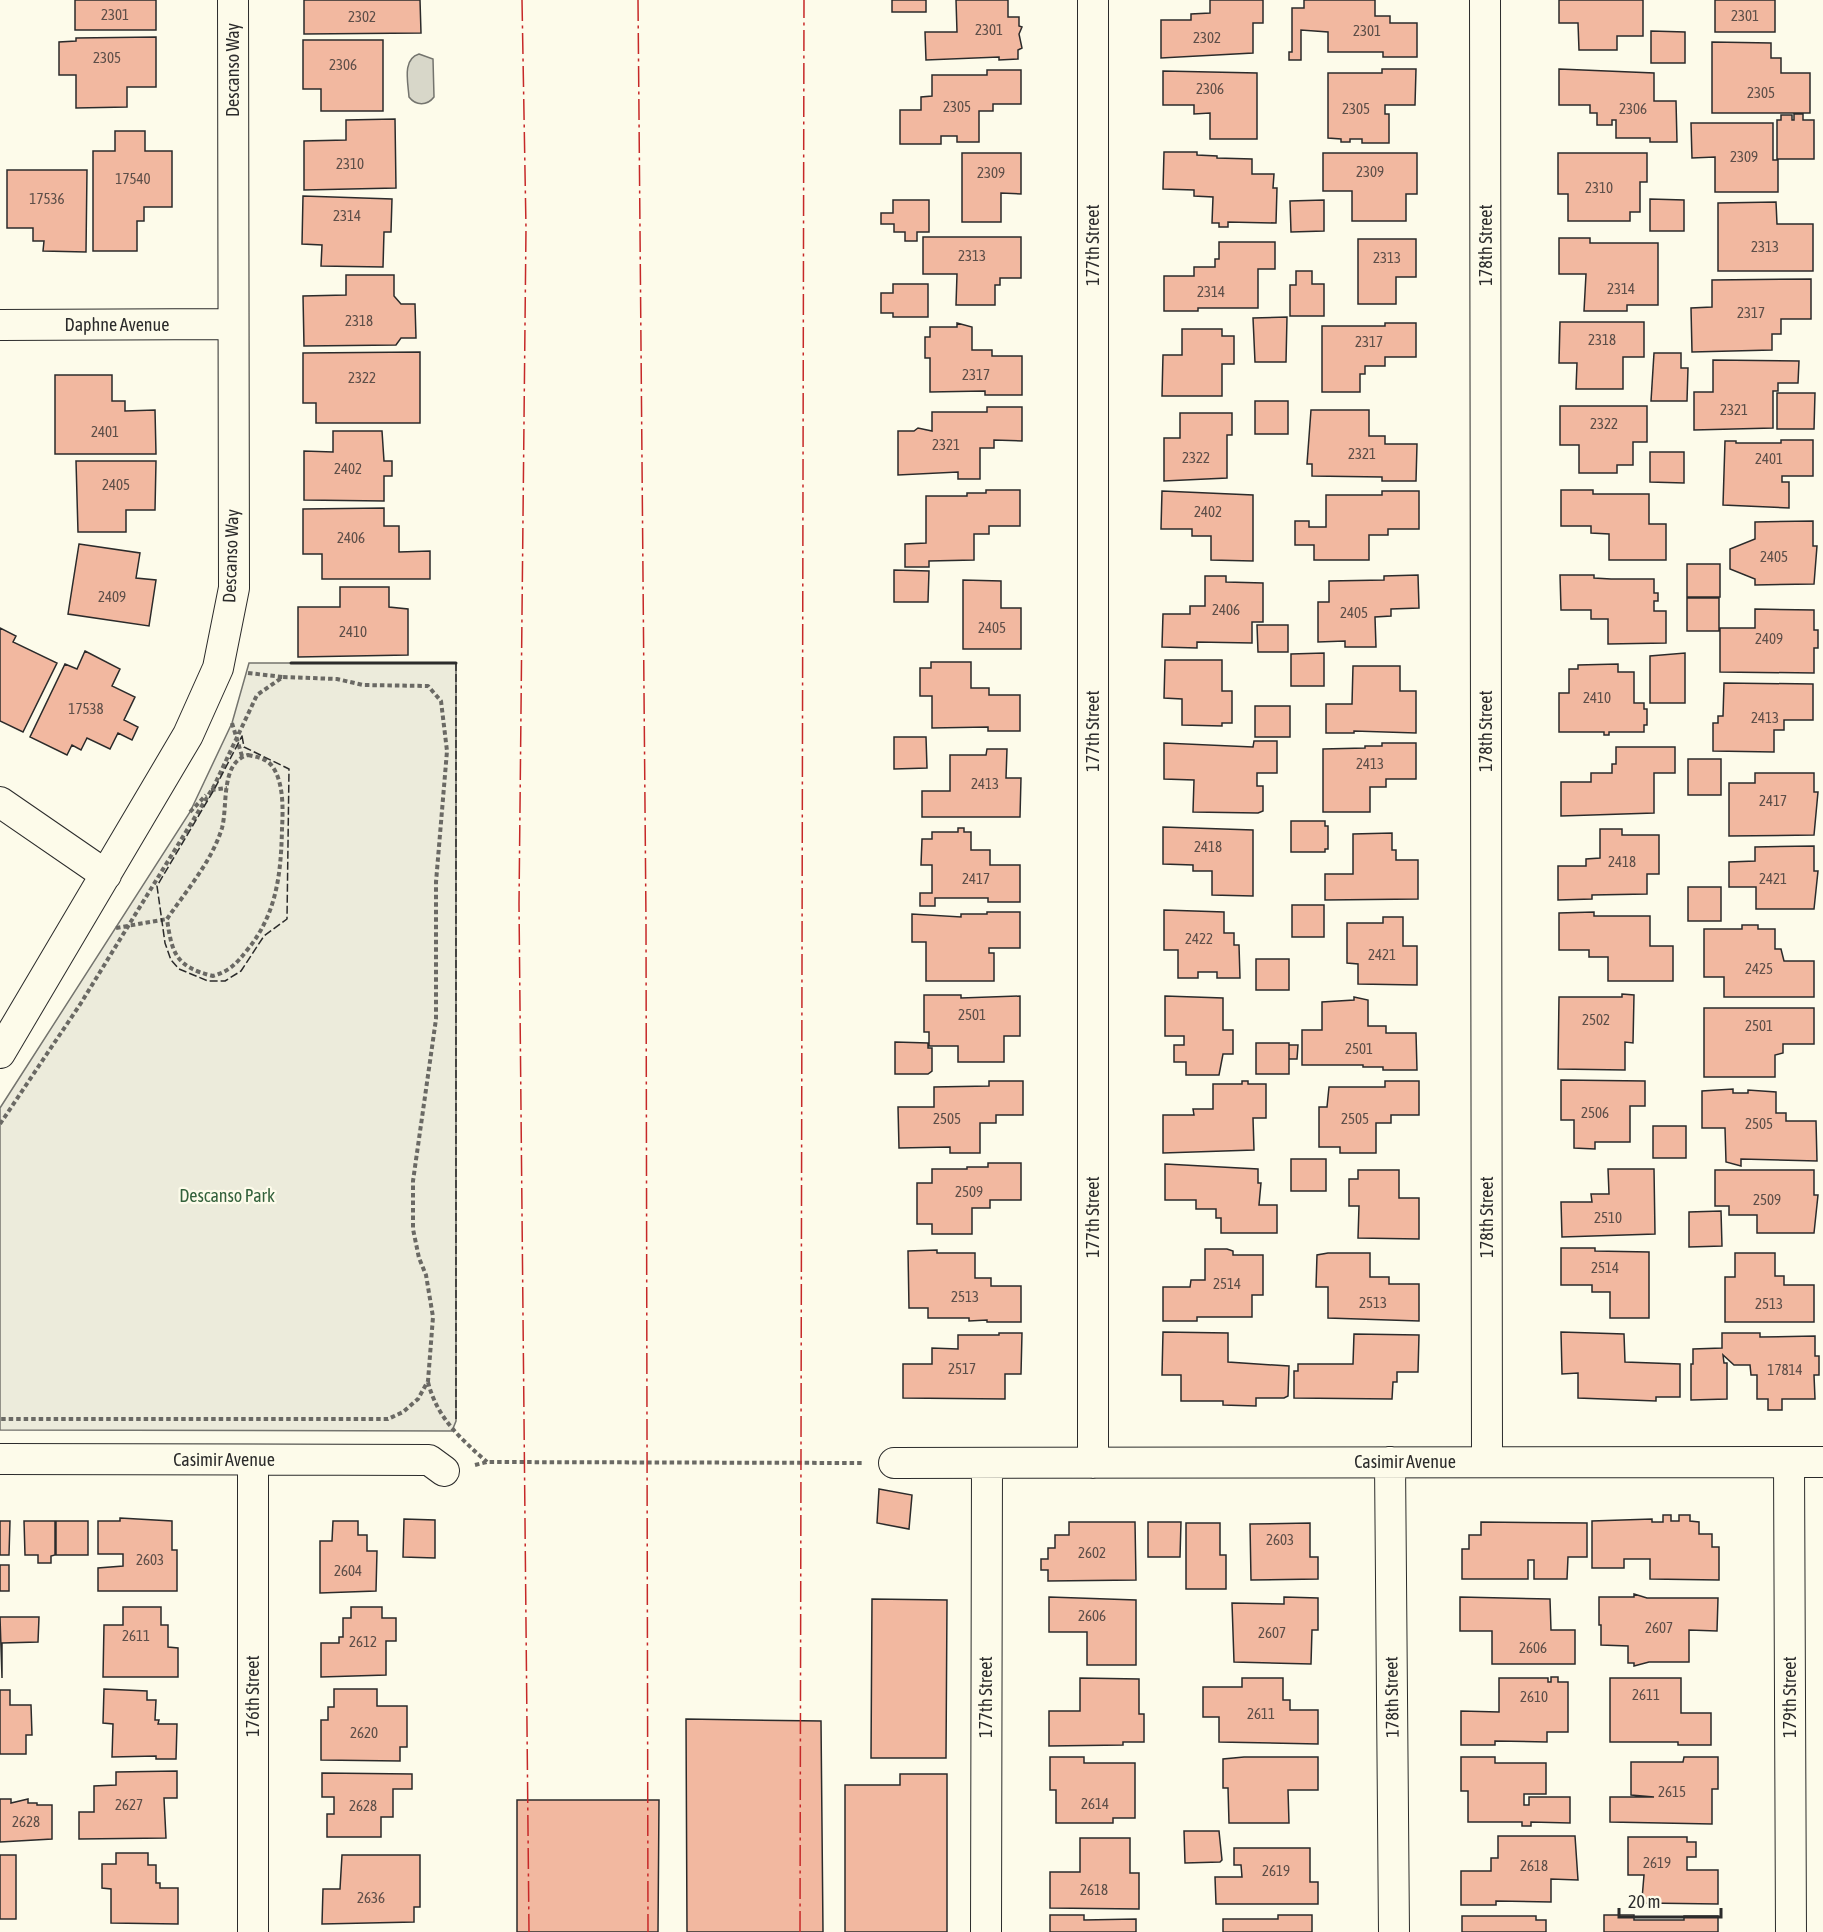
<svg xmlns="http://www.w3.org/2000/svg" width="1823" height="1932" font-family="'Asap Condensed',sans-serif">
<rect width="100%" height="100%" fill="#fdfbea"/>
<path fill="#ecebdb" stroke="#74746e" stroke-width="1.5" d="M249 663H456V1421L452 1431 0 1430V1108L190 812 232 723Z"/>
<path fill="#d8d7c9" stroke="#74746e" stroke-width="1.5" d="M419 54 433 59 434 97C427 106 416 106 409 97 408 82 402 59 419 54Z"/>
<path fill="#f2b8a0" stroke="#2b2b2b" stroke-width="1.5" d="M75 0H156V30H75Z
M304 0H420L421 33 304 34Z
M892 0H926V12H892Z
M956 0H1008V17H1019V26L1022 27 1019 34 1022 48 1018 50V59L999 60V57L926 60 925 32H957Z
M1210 0H1263V23H1253V53L1161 58V20H1191V14L1210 13Z
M1304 0H1375V16H1390V23H1417V57H1383V52H1328V32L1301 30V60H1289V52H1292V8H1304Z
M1559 0H1643V36H1617V50H1579L1578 23H1559Z
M1715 0H1775V32H1715Z
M1651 31 1685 32V63H1651Z
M156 37V87H127V107L76 108V75H59V42L76 41V38Z
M303 40H383V111H321V89H303Z
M1712 42 1771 43V58H1781V73H1810V113H1712Z
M1382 69H1416L1415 105H1385V114H1389V143H1362V139H1350V142H1341V139L1328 138V73H1382Z
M1559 69 1654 73V101H1676L1677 142H1650V138H1616V120H1612V125H1597V113H1590V105H1559Z
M987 70H1021V104H993V111H979V142H957V136H941V144H900V110H921V97L932 96V75H987Z
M1163 71 1257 73V139H1210V113L1194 114V105H1163Z
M1794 114H1803V120H1814V159H1777V120H1781V115H1792V120H1794Z
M395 119 396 188 304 190V141L346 140V120Z
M1691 123H1773V160H1778V192H1715V157L1692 158Z
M115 131H145V151H172V207H144V221H137V251H93V151H115Z
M1164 152H1197V155L1217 156V158L1252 159V174H1274L1273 188H1277L1276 223 1228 222V227H1219V223H1212L1213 197 1194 196V190L1163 189Z
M962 153H1021V194L1001 193V222H962Z
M1323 153H1417V194H1406V221H1352V191H1323Z
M1558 153H1647V182H1640V212H1630V221H1568V194H1558Z
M7 170H87L86 252 43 251 44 241H33V228H7Z
M303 196 392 199 391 232H384L383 267 321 266 322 245 302 244Z
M1650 199 1684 200V231H1650Z
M893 200H929V232H917V241H905V232H894V224H881V213H893Z
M1324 200V231L1291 232 1290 201Z
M1776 202 1777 224H1813V271H1718V203Z
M923 237H1021V278H1000V285H995V305H956L957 274H923Z
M1559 238H1590V243H1658V305H1627V311H1584L1586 274H1559Z
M1358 239H1416V277H1396V304H1358Z
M1219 242H1275V269H1258V308H1198V311H1164V276H1194V267H1215V259H1219Z
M1296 271H1312V284H1324V316H1290V285H1296Z
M346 275H394V296L401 304H415L416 338H401L396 345 304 346 303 296 346 295Z
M1811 279V319H1781V334H1772V350L1692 352 1691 308 1712 307V280Z
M893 284H928V317H893V313H881V293H893Z
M1287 317 1286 362H1255L1253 318Z
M1560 322H1644V357H1623V389H1576L1577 363H1559Z
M957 323 972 327V350H992V356H1022V395H985V391L930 392V358H925V337H930V327H957Z
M1385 323H1416V357H1385V366H1365V374H1360V392H1322V326H1385Z
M1182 329H1222V336H1234V364H1222V396H1162L1163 355H1182Z
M420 352V423H316V403H303V353Z
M1654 353H1681V368H1688L1687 401H1651Z
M1713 360 1799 361 1798 383H1778V391H1773V428L1694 430V392H1713Z
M55 375H112V401H125V411L155 410 156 454H55Z
M1777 393H1815L1814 429H1777Z
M1255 401H1288V434H1255Z
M1560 406H1647V442H1633V465H1617V473H1579V445H1560Z
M987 407H1022V441L994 440V448H980V479H958V472L898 475V431H914L918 428 932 431V412H987Z
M1311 410H1369V436H1385V444H1417L1416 481H1382V477L1312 476V464H1307Z
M1180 413H1232V435H1227V478L1164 481V438H1180Z
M333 431H382L384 461H392V476H384V501L304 500V451L333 452Z
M1781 440H1813V476H1782V482H1789V508L1723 505 1725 441H1736V443H1781Z
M1650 452H1684V483L1650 482Z
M76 461H156L155 510H126V532H78Z
M986 490H1020V526H989V534H974V560L929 561V567H905V544L926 543V496H967V493H986Z
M1561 490H1593V494H1649V524H1666V560H1609V534L1591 533V526H1561Z
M1162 491 1253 495V561L1211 560V536H1192V529H1161Z
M1382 491H1419V529H1388V535H1369V560H1314V545H1295V521H1309V527H1326V495H1382Z
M384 508V526H399V552L430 551V579H322V554H303V509Z
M1813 521V546H1817L1814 584 1755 585V579L1730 569V549L1755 539V522Z
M79 544 140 553 136 578 156 580 149 626 68 614Z
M1687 564H1720V597H1687Z
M894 570 929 571 928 602H894Z
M1418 575 1419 608 1391 609V616L1375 617 1376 647H1345V641L1318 642V602H1329V581L1384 580V576Z
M1560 575H1594V578L1611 579H1654V593H1658V601H1654V611H1666V643L1608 644V619H1591V610H1561Z
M1205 576H1226V582L1263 583V622H1252V643L1197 642V648L1162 647 1163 614H1190V606H1205Z
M963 580 1001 581V608H1021V649H963Z
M340 587H389V607L408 609V655L298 657V607H340Z
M1687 598H1719V631H1687Z
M1755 609 1814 610V630H1818V648H1814V673L1720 672V628H1755Z
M1257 625H1288V652H1258Z
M0 628 16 636 13 642 57 663 23 732 0 721Z
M85 651 120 669 112 686 135 697 124 720 138 727 132 740 118 733 110 749 87 738 81 750 72 745 67 755 30 737 65 664 77 669Z
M1324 653V686H1291V654Z
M1685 653V703H1650V656Z
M1165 660H1222V691H1232V723H1222V726L1182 725V699L1164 698Z
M931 662H971V688H989V695H1020V731H988V727L932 728V696H920V668H931Z
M1618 664V672H1634V703H1644V709H1647V725H1644V732H1609V735H1604V732H1559V693H1569V669H1578V665Z
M1353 666H1400V691H1416V733L1354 731V733H1326V704H1352Z
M1724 683 1813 684V720H1784V730H1774V752L1713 751V723H1718V716H1723Z
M1255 706H1290V737H1255Z
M894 737H926L927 768 894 769Z
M1254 741H1277V773H1257V786H1263V811L1258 813 1193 812 1194 780 1164 779V743L1253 747Z
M1382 743H1416V779H1386V787H1370V812H1323V749L1365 748V746H1382Z
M1616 747H1675V773H1654V813L1561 816V782H1591V773H1612V764H1616Z
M987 749H1007L1006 778H1021L1020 817H922V791H950V755H986Z
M1688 759H1721V795H1688Z
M1755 773H1814V792H1818L1814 835 1729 836V783H1755Z
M1291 821H1325V826H1328V849H1325V852H1291Z
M1163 827 1253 830V896L1212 895V871H1193V865L1163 864Z
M958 828H964V832H971V850H990V865H1020V902H988V898H935V906H920V893H932V865H921L922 839H932V832H958Z
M1600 829H1622V835H1659V874H1647V894L1592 895V899L1558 900V866H1586V859L1600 858Z
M1392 833V850H1396V860H1418V899L1325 900V874H1353V834Z
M1814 846V871H1818L1814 909H1756V887H1729V862L1755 861V847Z
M1688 887H1721V921H1688Z
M1292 905H1324V937H1292Z
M1164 910 1224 912V933H1234V945H1239L1240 978H1217V972H1198V978H1178V950H1164Z
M987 912H1020V948H989V953H994V981H926V942H912V914L961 917V914H987Z
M1594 912V916H1650V946H1673V981H1608V957H1589V950H1559V913Z
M1383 917H1403V946H1417V985L1358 984V964L1347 963V923H1383Z
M1742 925H1758V929H1775V949H1781L1784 961H1814V997H1724V977H1704V929H1742Z
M1256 959H1289V990H1256Z
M1622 994 1634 995 1633 1043 1625 1042V1070L1558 1069 1559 997H1622Z
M924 995H961V998L1020 996V1036H1004V1062H958V1046H929V1032H924Z
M1165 996 1223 998V1030H1233V1054H1223L1219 1075H1186V1062H1174V1045H1184V1036H1165Z
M1354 997 1368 1000V1026H1386V1033H1416L1417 1070H1383V1067H1363V1065H1302V1030H1322V1002L1354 1000Z
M1704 1008H1814V1044H1783V1053L1775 1055V1077H1704Z
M895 1042 928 1043V1048H932V1071L928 1074H895Z
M1256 1043H1289V1074H1256Z
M1289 1045H1298L1297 1059H1289Z
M1561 1080 1645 1081V1106H1630V1142H1595V1149L1574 1148V1120H1561Z
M989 1081H1023V1115H996V1123H980V1153H950V1147L899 1148 898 1107H934V1087L989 1086Z
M1242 1081H1248V1084H1266V1118H1253L1254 1150 1163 1153V1115H1194L1193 1109H1213V1084H1242Z
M1385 1081H1419V1115H1391V1123H1376V1153H1340V1147H1319V1107H1327L1329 1087H1385Z
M1733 1089V1093H1748V1090L1776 1092V1113H1786V1121H1816L1817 1161 1741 1159V1166L1726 1162 1725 1128H1702V1091Z
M1653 1126H1686V1158H1653Z
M1291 1159H1326V1191H1291Z
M988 1163H1021V1200H990V1208H972V1234H932V1224H917V1183H932V1169H967V1167H988Z
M1165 1164 1258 1169V1183H1261L1259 1205H1277V1233H1221V1218H1216V1209H1196V1200H1165Z
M1608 1169H1654L1655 1234 1562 1237 1561 1202H1592L1591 1194H1609Z
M1358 1170H1399V1198H1419V1239L1358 1238 1359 1206H1349V1179H1358Z
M1715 1170H1814V1195H1818L1814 1233H1757V1215H1729V1206H1715Z
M1721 1211 1722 1246 1689 1247V1212Z
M1561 1248H1595V1251L1649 1252V1318H1610V1292H1592V1285H1561Z
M1205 1249H1227L1233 1251V1255H1263V1295H1252V1317H1197V1321H1163V1287H1190L1191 1280H1205Z
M937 1250V1253H975V1278H991V1286H1021V1322H987V1320L969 1321V1318H928V1308H909L908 1251Z
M1328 1253H1370V1277H1389V1284H1419V1321L1328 1318V1287H1316L1317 1255Z
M1735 1253H1775V1276H1784V1285H1814V1322H1725V1277H1735Z
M1163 1332 1228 1333V1362L1289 1366 1288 1396 1284 1398H1256V1406L1223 1405V1401H1181V1375H1162Z
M1561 1332 1624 1334 1625 1362 1680 1364V1397H1656V1401L1578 1398V1373L1562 1374Z
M999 1333H1022L1021 1374H1005V1399L903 1398V1364H932V1348L958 1349V1335H999Z
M1722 1333H1760V1337L1815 1336V1356H1819V1375H1814L1815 1399H1782V1410H1768V1399H1757V1375H1751L1750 1365H1734L1723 1355 1724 1363H1727V1399L1691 1400V1364H1693V1349L1722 1348Z
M1354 1334 1419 1335 1418 1372H1397V1382H1393L1392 1399 1294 1398V1371H1298V1364H1353Z
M879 1489 912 1495 909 1529 877 1523Z
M1663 1515H1671V1521H1679V1515H1690V1521L1699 1522V1534H1712V1547H1719V1580L1650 1579V1559H1624V1568H1592V1521L1652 1519V1522H1663Z
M120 1518 172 1521V1550H177V1591H98V1568L123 1566V1554H98V1521H120Z
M404 1519 435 1520V1558L403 1557Z
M0 1521H10L9 1555H0Z
M24 1521H55V1555L51 1556V1563H38V1555H25Z
M56 1521H88V1555H56Z
M333 1521H358V1535H367V1551H377L376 1591 320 1593V1541H332Z
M1069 1522H1135L1136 1580 1048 1581V1570H1041V1559H1048V1548H1055V1535H1069Z
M1148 1522H1181L1180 1557H1148Z
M1481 1522 1587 1523V1557H1568L1567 1579H1534V1560H1528V1579H1462V1549H1469V1535H1481Z
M1186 1523H1220V1555H1226V1589H1186Z
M1310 1523V1557H1318V1579L1251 1580 1250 1524Z
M0 1565H9V1591H0Z
M1634 1594 1647 1598H1718L1717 1631 1689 1630V1662H1649L1634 1666V1663H1628V1646L1601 1645V1625H1599V1597H1634Z
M1049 1597 1136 1600V1665H1087V1632H1049Z
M1284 1597 1318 1598V1630H1312L1311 1664 1234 1662 1232 1603 1284 1604Z
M1460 1597 1550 1599 1551 1630H1575V1664H1492V1631H1460Z
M872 1599 947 1600 946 1758H871Z
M123 1607H161V1625H168V1647L178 1648V1677H103L104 1625H123Z
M351 1607H382V1618H396V1641H386V1675L321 1677V1643H339V1637H343V1618H351Z
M0 1617H39L38 1642 2 1643V1678Z
M1551 1677H1558V1682H1568V1732H1547V1742L1495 1741V1745H1461V1711L1499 1712V1678H1548V1682H1551Z
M1080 1678 1139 1679V1714H1144V1742H1123V1745L1049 1746V1711H1080Z
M1242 1678H1283V1700H1290V1710H1318V1744L1219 1742V1717H1203V1687H1242Z
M1610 1678H1681V1713H1711V1745H1678V1742H1610Z
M104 1689 147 1691V1700H156L155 1720H159L158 1724H177L176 1759H156V1756L112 1757 113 1724 103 1723Z
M334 1689H377V1706H407V1747H400V1761L321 1760V1720H328V1707H334Z
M0 1690H10V1705H31L32 1735H26V1754H0Z
M686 1719 821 1721 823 1932H687Z
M1050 1757H1084V1763H1135V1818H1113V1823H1056V1790H1050Z
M1244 1757H1318V1790H1288L1289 1823H1229L1228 1788H1223V1759Z
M1461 1757H1495V1763H1546V1794H1524V1805H1529V1797H1570V1823L1531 1822V1826H1522V1822H1468V1791H1461Z
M1684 1757H1718V1789H1712V1824L1610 1822V1797H1654L1631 1795V1762H1683Z
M177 1771V1798H164L166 1838 79 1839V1812H94V1786L116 1785V1772Z
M322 1773 412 1774V1789H393V1817H381V1837H327V1814H334V1797H322Z
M900 1774H947V1932H845V1785H900Z
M0 1799H11V1803L28 1799V1803H37V1805H52V1839L0 1842Z
M517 1800H659L658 1932H517Z
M1184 1831H1219L1222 1860 1220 1862 1185 1863Z
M1498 1836H1575L1578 1880 1551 1879V1902L1496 1901V1905H1461V1871H1491V1858H1498Z
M1628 1837H1687V1842H1696V1857H1687V1870H1718V1904L1644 1903 1642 1899 1644 1875H1628Z
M1080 1838H1130V1873H1139V1909L1050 1908V1872H1080Z
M1234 1848H1310V1882H1318V1904H1216L1215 1877H1242L1241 1865H1234Z
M116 1853H148V1865H156V1883H160V1888H178V1924L111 1923V1889L102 1888V1864H116Z
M0 1855H16V1919H0Z
M342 1855H420V1907H414V1922L322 1924 323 1889H340Z
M1050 1915H1084V1920L1136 1919V1932H1050Z
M1278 1915H1312V1932H1223V1919H1278Z
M1604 1915H1634V1920H1684V1916H1718V1932H1604Z
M1462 1916H1536V1920H1546V1932H1462Z"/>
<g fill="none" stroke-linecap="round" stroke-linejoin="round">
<defs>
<path id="street" d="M1093 0V1463
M1485 0 1487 1462
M0 325 233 324
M0 802 106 875
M0 1053 188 735 218 668 234 588 233 0
M0 1459 429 1460 444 1471
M253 1460V1932
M1390 1462 1394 1932
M1789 1462 1791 1932
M894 1463 1823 1462
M986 1932 987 1463"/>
</defs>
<use href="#street" stroke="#2b2b2b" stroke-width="32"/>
<path stroke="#6a6964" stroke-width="4" stroke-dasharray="4.5 3" stroke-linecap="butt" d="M248 673 283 677
M232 723 242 756
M248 755C257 757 266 758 272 766 284 782 283 810 282 829 281 873 277 913 248 949 237 963 230 971 213 976 176 967 172 954 167 919 186 891 212 861 222 828 228 806 220 762 248 755Z
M211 790 227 788
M190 812 206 795
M116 928 167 919
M0 1124 81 1003 214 786 257 695 283 677 337 679 363 685 428 686 441 701 447 751 436 882V1019L413 1181V1229L419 1258 426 1275 433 1317 428 1381 418 1399 403 1412 388 1419H0
M428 1382C437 1418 460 1438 487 1462
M475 1465 487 1462 863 1463"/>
<use href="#street" stroke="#fdfbea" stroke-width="30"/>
<path stroke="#2b2b2b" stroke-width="1.5" stroke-dasharray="8 3" stroke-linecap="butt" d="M456 663V1421
M242 736 244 747 289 769 287 919 264 936 241 971 225 981H208L179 969 171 960 165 943 157 886 215 788Z"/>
<path stroke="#2b2b2b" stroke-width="3" d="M291 663H456"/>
<path stroke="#c62828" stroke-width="1.5" stroke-dasharray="21 4.5 3 4.5" stroke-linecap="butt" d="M522 0 526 228 519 904 529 1932
M638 0 646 921 648 1932
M800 1932 804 0"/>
</g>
<g text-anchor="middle" stroke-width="4.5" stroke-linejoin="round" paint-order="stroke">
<g font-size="15" fill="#5d4e48">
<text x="115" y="20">2301</text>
<text x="1745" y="21">2301</text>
<text x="362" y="22">2302</text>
<text x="989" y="35">2301</text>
<text x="1367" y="36">2301</text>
<text x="1207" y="43">2302</text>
<text x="107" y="63">2305</text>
<text x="343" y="70">2306</text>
<text x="1210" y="94">2306</text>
<text x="1761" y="98">2305</text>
<text x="957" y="112">2305</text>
<text x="1356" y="114">2305</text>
<text x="1633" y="114">2306</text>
<text x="1744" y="162">2309</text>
<text x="350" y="169">2310</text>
<text x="1370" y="177">2309</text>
<text x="991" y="178">2309</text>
<text x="133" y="184">17540</text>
<text x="1599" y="193">2310</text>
<text x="47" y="204">17536</text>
<text x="347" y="221">2314</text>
<text x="1765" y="252">2313</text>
<text x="972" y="261">2313</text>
<text x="1387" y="263">2313</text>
<text x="1621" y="294">2314</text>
<text x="1211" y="297">2314</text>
<text x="1751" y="318">2317</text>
<text x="359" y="326">2318</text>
<text x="1602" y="345">2318</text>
<text x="1369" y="347">2317</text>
<text x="976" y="380">2317</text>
<text x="362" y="383">2322</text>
<text x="1734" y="415">2321</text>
<text x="1604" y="429">2322</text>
<text x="105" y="437">2401</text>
<text x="946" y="450">2321</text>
<text x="1362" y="459">2321</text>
<text x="1196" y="463">2322</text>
<text x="1769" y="464">2401</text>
<text x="348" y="474">2402</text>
<text x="116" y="490">2405</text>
<text x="1208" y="517">2402</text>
<text x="351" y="543">2406</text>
<text x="1774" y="562">2405</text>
<text x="112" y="602">2409</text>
<text x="1226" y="615">2406</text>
<text x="1354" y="618">2405</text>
<text x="992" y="633">2405</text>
<text x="353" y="637">2410</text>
<text x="1769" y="644">2409</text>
<text x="1597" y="703">2410</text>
<text x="86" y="714">17538</text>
<text x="1765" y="723">2413</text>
<text x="1370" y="769">2413</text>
<text x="985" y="789">2413</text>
<text x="1773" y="806">2417</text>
<text x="1208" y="852">2418</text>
<text x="1622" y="867">2418</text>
<text x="976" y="884">2417</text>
<text x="1773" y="884">2421</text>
<text x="1199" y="944">2422</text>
<text x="1382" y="960">2421</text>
<text x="1759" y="974">2425</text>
<text x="972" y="1020">2501</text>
<text x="1596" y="1025">2502</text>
<text x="1759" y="1031">2501</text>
<text x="1359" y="1054">2501</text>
<text x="1595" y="1118">2506</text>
<text x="947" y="1124">2505</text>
<text x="1355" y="1124">2505</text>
<text x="1759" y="1129">2505</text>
<text x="969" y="1197">2509</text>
<text x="1767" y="1205">2509</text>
<text x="1608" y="1223">2510</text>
<text x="1605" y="1273">2514</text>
<text x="1227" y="1289">2514</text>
<text x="965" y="1302">2513</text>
<text x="1373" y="1308">2513</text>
<text x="1769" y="1309">2513</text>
<text x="962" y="1374">2517</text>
<text x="1785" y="1375">17814</text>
<text x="1280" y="1545">2603</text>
<text x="1092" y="1558">2602</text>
<text x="150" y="1565">2603</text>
<text x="348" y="1576">2604</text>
<text x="1092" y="1621">2606</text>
<text x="1659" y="1633">2607</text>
<text x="1272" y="1638">2607</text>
<text x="136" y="1641">2611</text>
<text x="363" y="1647">2612</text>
<text x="1533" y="1653">2606</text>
<text x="1646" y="1700">2611</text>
<text x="1534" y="1702">2610</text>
<text x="1261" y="1719">2611</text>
<text x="364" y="1738">2620</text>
<text x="1672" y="1797">2615</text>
<text x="1095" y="1809">2614</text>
<text x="129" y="1810">2627</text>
<text x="363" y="1811">2628</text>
<text x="26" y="1827">2628</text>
<text x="1657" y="1868">2619</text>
<text x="1534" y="1871">2618</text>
<text x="1276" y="1876">2619</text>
<text x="1094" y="1895">2618</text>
<text x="371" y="1903">2636</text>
</g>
<g font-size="18" fill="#2b2b2b" stroke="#fdfbea">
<text transform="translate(233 70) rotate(-90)" y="6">Descanso Way</text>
<text transform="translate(1093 245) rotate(-90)" y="6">177th Street</text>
<text transform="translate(1486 245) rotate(-90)" y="6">178th Street</text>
<text x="117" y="331">Daphne Avenue</text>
<text transform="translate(231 556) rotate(-88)" y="6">Descanso Way</text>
<text transform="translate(1093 731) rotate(-90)" y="6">177th Street</text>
<text transform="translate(1486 731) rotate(-90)" y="6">178th Street</text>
<text transform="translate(1093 1217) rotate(-90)" y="6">177th Street</text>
<text transform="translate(1487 1217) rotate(-90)" y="6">178th Street</text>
<text x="224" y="1466">Casimir Avenue</text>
<text x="1405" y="1468">Casimir Avenue</text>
<text transform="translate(253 1696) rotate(-90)" y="6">176th Street</text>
<text transform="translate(986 1697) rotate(-90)" y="6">177th Street</text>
<text transform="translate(1392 1697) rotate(-91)" y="6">178th Street</text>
<text transform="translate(1790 1697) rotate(-90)" y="6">179th Street</text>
</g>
<g font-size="18" fill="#34623c" stroke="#fdfbea">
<text x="227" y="1202">Descanso Park</text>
</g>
</g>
<path d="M1619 1908v9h102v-9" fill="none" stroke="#2b2b2b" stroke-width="3"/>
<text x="1628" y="1908" font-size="18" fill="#2b2b2b" stroke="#fdfbea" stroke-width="4.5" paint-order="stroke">20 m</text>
</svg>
